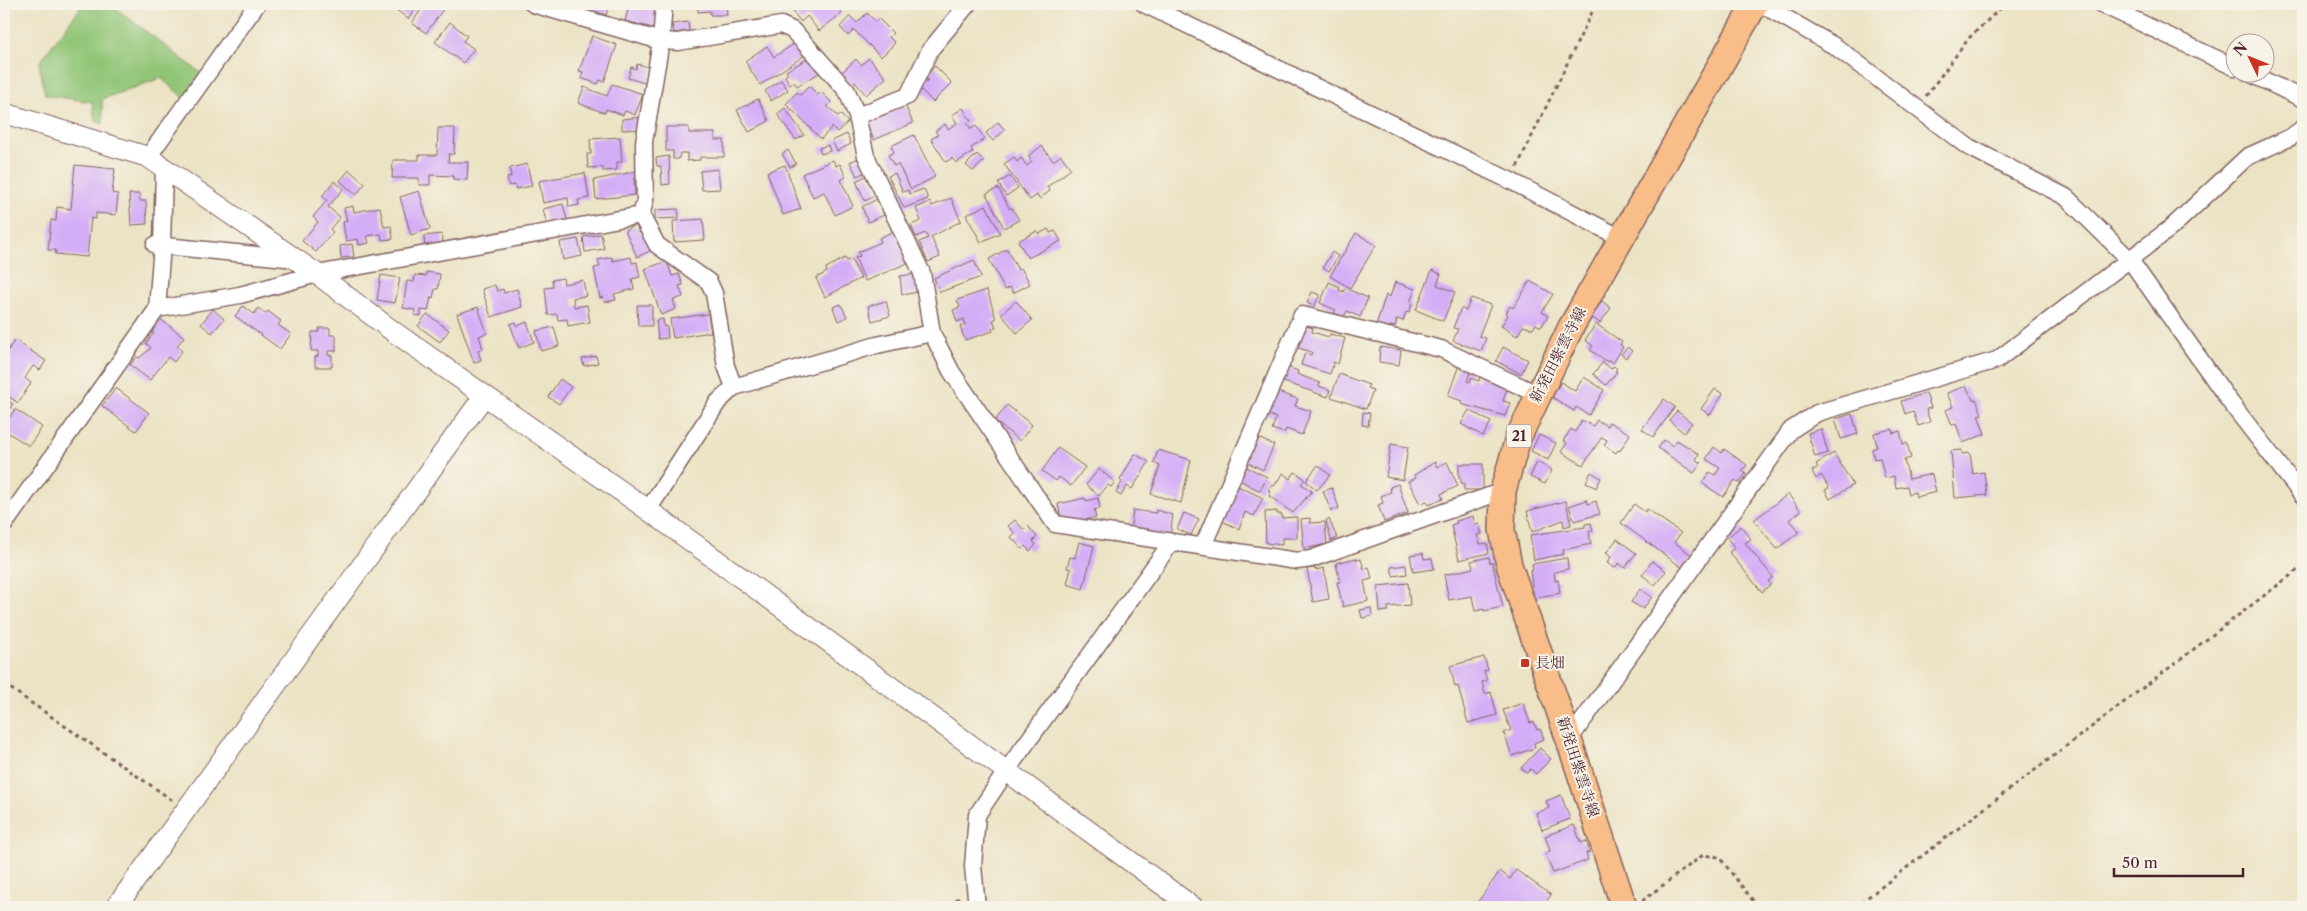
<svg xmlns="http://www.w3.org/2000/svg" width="2307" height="911" font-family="'Libre Caslon Text','Noto Serif JP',serif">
<rect width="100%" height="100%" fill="#f7f3e8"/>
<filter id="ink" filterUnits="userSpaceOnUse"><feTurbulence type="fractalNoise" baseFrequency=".02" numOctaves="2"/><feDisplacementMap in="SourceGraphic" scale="10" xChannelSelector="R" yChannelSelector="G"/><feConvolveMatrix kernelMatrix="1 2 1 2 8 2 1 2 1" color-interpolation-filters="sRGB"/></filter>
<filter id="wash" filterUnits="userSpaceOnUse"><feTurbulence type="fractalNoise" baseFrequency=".0096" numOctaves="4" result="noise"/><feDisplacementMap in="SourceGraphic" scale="20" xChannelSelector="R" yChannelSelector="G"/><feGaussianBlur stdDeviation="1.12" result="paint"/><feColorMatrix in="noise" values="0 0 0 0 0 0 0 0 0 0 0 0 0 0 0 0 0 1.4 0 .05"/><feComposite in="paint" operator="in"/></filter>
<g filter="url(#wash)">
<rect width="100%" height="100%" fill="#ebe3c4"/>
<path fill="#91c576" stroke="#6e7250" d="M83 4H110L201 73 184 98 161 78 102 99 103 124 95 121 92 102 45 95 39 63Z"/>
<g id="blocks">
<path fill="#d4adf7" d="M397 4H420L408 19 394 8Z
M425 4H447L426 33 412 23Z
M594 4H610L606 15 592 10Z
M632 4 659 6 653 28 625 21 629 6H631Z
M691 4H726L727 15H710V11L698 12V6H691Z
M775 4H784L786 8 778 11Z
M798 4H835L842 13 819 31 807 16 801 22 793 12 800 6Z
M867 13 876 22 879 19 893 33 889 37 895 43 881 57 854 30 848 36 840 27 850 16 857 23Z
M450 22 467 36 463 41 474 49 463 63 435 42Z
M688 22 689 31 674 33 672 24Z
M592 36 617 45 604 82 600 80 598 84 581 78 583 72 579 71Z
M797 42 805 55 760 85 745 61 767 46 774 57Z
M812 56 821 72 797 86 794 82 790 85 785 76 788 74 786 71Z
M869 58 886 78 866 95 855 82 852 85 841 73 856 59 861 65Z
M637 64 652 68 648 84 628 78 631 67 636 69Z
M935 66 952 83 933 102 919 88 928 80 925 77Z
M781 80 788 90 771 101 765 91Z
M612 84 643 94 635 115 625 111 623 115 606 109 605 113 578 103 584 87 607 96Z
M809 86 818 95 821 92 831 102 827 106 838 116 840 114 848 122 837 132 832 127 821 139 786 104 797 92 800 95Z
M758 99 769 121 749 132 737 110Z
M905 105 913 123 874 140 866 122Z
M785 108 804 135 796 140 777 114Z
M963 108 971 121 967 123 971 129 976 126 985 139 971 148 973 152 956 163 952 158 946 162 931 139 938 135 935 131 945 124 948 129 957 123 952 115Z
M641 117 642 129 622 130V119Z
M998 122 1005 130 993 141 986 133Z
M666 127H689V133H715V140H724V157H700V160L687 161V153H680L679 159H673V151H666Z
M438 128H455L454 154H449L448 162H468L467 180 453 179V176L430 175V185H419V178H392L393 160H419V155H437Z
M847 134 851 144 837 151 832 141Z
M914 135 935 177 911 189 898 164 894 166 888 155 894 152 891 146Z
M620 137 622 162H617V170L603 171V167L588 168 587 154H591L590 139Z
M828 145 830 151 821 154 819 148Z
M1042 146 1053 161 1061 155 1071 169 1047 187 1050 191 1039 199 1037 195 1030 200 1004 164 1014 157 1017 162 1021 158 1027 166 1032 162 1028 156Z
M788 150 796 164 790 167 782 154Z
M977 154 984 161 973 171 966 165Z
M669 156 670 184 662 185 661 166H657L656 158Z
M861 157 868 171 857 176 850 162Z
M833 160 836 166 840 164 846 177 841 180 853 206 835 215 824 192 813 197 802 174Z
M527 164 532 186 516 189 515 185 509 186 507 178 511 177 510 168Z
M75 165 115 169 112 193 118 194 116 215 96 213V219L91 218 87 257 55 254 56 250H48L51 220 56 221 57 207 71 209Z
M785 165 801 209 783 215 767 172Z
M718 169 720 189 702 190 700 171Z
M349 170 365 184 356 195 340 181Z
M637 171V179H634L635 195 596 199 594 180Z
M585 173 589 198 578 200 579 205 569 207 568 198 543 203 539 181Z
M895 173 903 192 908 190 910 194 924 189 928 199 904 208 888 176Z
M868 175 878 194 865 201 856 181Z
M1010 176 1018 188 1006 196 998 183Z
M334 181 343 189 328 207 340 217 330 229 333 232 316 252 302 241 318 222 313 217 327 200 322 196Z
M998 188 1010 209 1012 208 1019 220 1004 228 986 194Z
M419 191 430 229 411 235 400 197Z
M129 194H139L140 201H146L147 224 131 225Z
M951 198 961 221 931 237 940 257 928 262 919 242 928 238 925 233 916 237 911 225 921 221 916 208 930 202 932 206Z
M877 199 884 215 868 222 862 207Z
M563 204 567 220 547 225 543 209Z
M986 205 1000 233 981 242 966 215Z
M353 206 354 212 380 207 384 227 391 226 393 239 382 240 381 234 367 236 369 243 359 245 358 239 346 241 343 222 347 221 344 208Z
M678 209 679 218 655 219V210Z
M703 219 705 240 674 242 673 221Z
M636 225 639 233 642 231 654 249 637 257 625 230Z
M1048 229 1050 233 1055 231 1061 241 1028 258 1018 241 1037 231 1039 234Z
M894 231 908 263 865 281 855 257 860 256 858 252 881 242 879 238Z
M1356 233 1376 245 1350 288 1330 276Z
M442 234 443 246 425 249 424 236Z
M601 234 604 249 585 252 583 237Z
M578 239 582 256 563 260 560 242Z
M352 244 354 257 341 258 340 246Z
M1007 249 1018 270 1021 268 1030 284 1013 293 1010 287 1005 290 989 259Z
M1332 252 1338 256 1329 271 1323 267Z
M612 257 613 261 631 257 632 263 637 262 640 277 632 279 634 289 614 294 616 300 605 302 604 297 600 298 594 268 600 267 598 260Z
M845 258 847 261 851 259 861 278 825 297 816 278 827 272 826 268Z
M974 260 981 277 940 292 934 278Z
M667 261 672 276 679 274 683 285 679 286 683 297 673 300 676 309 661 315 645 269Z
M1432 270 1441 274 1437 285 1455 292 1443 321 1416 310Z
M426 272 440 274 438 289H435L433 298 431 297 428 311 421 310V316L414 315 415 310 403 308 407 281 414 282 415 275 426 276Z
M916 274 918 292 902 295 900 276Z
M381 275 400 278 395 303 377 300Z
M563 278 564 284 583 280 586 296 573 298 574 307 587 305 590 322 568 326 567 319 558 320 557 314 548 315 545 288 553 287 552 280Z
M1530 281 1553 294 1542 312 1548 316 1541 327 1536 324 1533 329 1523 326 1517 336 1501 326 1508 315 1506 313 1510 306 1513 308Z
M1329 282 1340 287 1339 290 1343 292 1345 288 1368 298 1360 317 1347 311 1344 317 1334 313 1336 310 1320 303Z
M1395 282 1415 289 1410 303 1412 304 1409 313 1406 312 1403 321 1397 319 1395 327 1390 326 1389 329 1376 325 1386 295 1390 297Z
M495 285 497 291 503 289 504 293 517 289 522 307 491 317 482 289Z
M987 290 996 319 993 320 996 327 992 328 993 331 965 340 960 327 965 325 964 319 957 322 953 310 960 307 957 300Z
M1312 292 1320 295 1314 306 1307 303Z
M1471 298 1491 305 1479 336 1486 338 1481 351 1453 341 1458 329 1453 328 1461 308 1466 311Z
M886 301 890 316 872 321 868 306Z
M1016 301 1032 320 1017 333 1001 314Z
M1602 301 1611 308 1600 323 1591 317Z
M841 304 847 317 838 321 833 307Z
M637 305H652V326H638Z
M243 306 254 314 258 308 265 314 268 311 281 321 278 325 291 334 280 349 235 316Z
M478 307 487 333 479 336 483 349 478 351 481 360 474 363 457 314Z
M213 309 224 319 212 333 201 324Z
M427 314 449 330 440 342 418 326Z
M708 314 711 332 673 338 670 319Z
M160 319 184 337 177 346 182 351 174 362 168 357 150 380 130 365 137 357 139 358 151 348 146 343 154 333 151 331Z
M663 319 664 327 667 326 668 338 658 339 656 320Z
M516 322 517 326 527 322 534 342 519 348 510 324Z
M1596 324 1622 342 1620 345 1623 347 1613 363 1609 360 1608 362 1590 350 1593 346 1585 340Z
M1302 325 1313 328 1312 332 1329 337 1330 334 1345 338 1338 364 1334 362 1330 374 1301 365 1305 353 1311 355 1312 352 1295 347Z
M554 327 559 346 541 351 536 331Z
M319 328H330V335H336V351H328V355H332V367H315V357L318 356V351H311L312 332H319Z
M15 340 46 361 40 370 33 366 25 378 31 383 18 403 4 393V356Z
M1380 347 1401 350 1399 365 1379 362Z
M1503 347 1528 360 1521 374 1496 361Z
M1628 347 1632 351 1626 358 1621 354Z
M596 356 598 363 584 366 582 359Z
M1603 362 1611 369 1614 366 1617 369 1615 371 1617 372 1606 385 1593 374Z
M1283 365 1298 371 1297 374 1320 383 1319 386 1330 390 1328 397 1278 380Z
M1459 365 1471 369 1467 381 1470 382 1471 378 1479 381 1480 376 1507 388 1503 401 1510 403 1505 416 1461 404 1462 401 1448 396Z
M1339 374 1369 385 1367 388 1373 390 1366 409 1331 397Z
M1584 377 1604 390 1589 415 1576 407 1574 411 1552 397 1561 382 1575 391Z
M560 379 571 387 559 404 548 397Z
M1966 386 1973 400 1976 399 1982 414 1978 415 1985 434 1963 443 1956 424 1952 425 1946 410 1953 407 1947 393Z
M116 388 149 413 136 431 102 406Z
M1715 389 1723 394 1710 415 1701 409Z
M1275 391 1298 399 1295 406 1311 411 1302 435 1286 429 1284 433 1272 429 1276 418 1267 414Z
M1926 393 1931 408 1926 409 1930 422 1918 426 1913 411 1905 414 1901 401Z
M4 399 13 404 4 417Z
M1664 399 1675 407 1653 437 1642 429Z
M1007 405 1032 425 1020 441 995 421Z
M15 409 42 427 29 446 4 430V426Z
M1469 410 1491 422 1483 436 1461 424Z
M1677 411 1692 423 1684 433 1669 420Z
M1363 412 1370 413 1368 426 1362 425Z
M1852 414 1858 434 1841 439 1835 419Z
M1582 420 1593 426 1597 420 1607 426 1609 422 1630 434 1620 451 1618 450 1616 453 1604 445 1607 440 1602 437 1583 465 1561 452 1567 443 1563 441 1571 429 1575 432Z
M1821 429 1828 453 1815 457 1808 433Z
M1892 429 1893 433 1900 431 1903 444 1907 443 1911 458 1904 460 1909 479 1932 474 1936 492 1916 497 1915 492 1909 494 1907 486 1896 488 1894 476 1885 478 1880 458 1874 459 1872 449 1877 447 1874 433Z
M1539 435 1556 443 1548 460 1531 451Z
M1253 436 1274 445 1263 470 1242 460Z
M1664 440 1673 446 1677 440 1699 454 1696 460 1701 463 1694 473 1658 448Z
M1391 444 1408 447 1403 480 1386 477Z
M1714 447 1722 453 1724 449 1747 465 1742 471 1746 474 1739 483 1735 480 1723 497 1702 483 1710 472 1715 475 1720 468 1706 459Z
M1058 448 1085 467 1071 486 1059 477 1056 481 1042 471Z
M1158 450 1191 460 1181 503 1151 494 1160 466 1154 463Z
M1962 450V454L1970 453 1973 474 1984 472 1987 495 1955 498 1951 451Z
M1834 453 1853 485 1830 499 1825 490 1829 488 1821 475 1816 479 1812 471 1818 467 1816 464Z
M1135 454 1149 462 1132 489 1127 486 1121 496 1116 493 1122 482 1120 480Z
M1435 462 1437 467 1447 462 1458 486 1441 494 1443 499 1429 505 1427 501 1420 504 1408 481 1416 478 1414 475Z
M1537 462 1552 470 1545 484 1530 477Z
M1241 464 1267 477 1260 491 1234 477Z
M1459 464H1483V490H1464V483H1461V478H1459Z
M1318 465 1330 475 1317 490 1306 481Z
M1099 469 1115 482 1111 487 1108 485 1099 496 1086 485Z
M1295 472 1305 479 1301 484 1312 491 1293 513 1269 496 1271 492 1268 490 1272 485 1274 486 1283 473 1290 479Z
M1591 472 1601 478 1596 488 1586 482Z
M1398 484 1408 513 1384 522 1378 505 1383 503 1381 496 1391 492 1390 487Z
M1236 485 1263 498 1254 516 1245 512 1239 529 1220 520Z
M1332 488 1339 508 1331 511 1323 491Z
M1788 494 1801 511 1789 520 1799 532 1777 549 1754 520Z
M1085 498 1086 501 1098 498 1100 508 1094 510 1096 518 1088 519 1089 522H1068L1067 517 1061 518 1058 504Z
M1587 500 1588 504 1596 501 1600 514 1574 521 1569 506Z
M1566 501 1571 525 1564 527 1563 520 1532 532 1527 511Z
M1634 504 1645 512 1647 509 1681 533 1674 542 1693 556 1684 569 1621 523Z
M1133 510 1156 513V510L1173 515 1170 537 1130 532Z
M1277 511V514H1282V518L1297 517V538H1282V545L1266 543 1265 512Z
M1184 513 1199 519 1191 535 1177 529Z
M1473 516 1475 525 1479 524 1482 534 1477 535 1480 544 1487 543 1489 553 1459 560 1451 525 1457 523 1456 521Z
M1310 518V523L1325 522 1327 544 1304 549 1301 519Z
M1329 519 1337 538 1331 541 1326 520Z
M1015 520 1024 530 1028 526 1037 537 1033 541 1036 545 1030 551 1025 546 1022 549 1011 537 1015 533 1008 526Z
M1591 523 1593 531H1589L1591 544 1563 550 1564 554 1534 560 1530 535 1585 527V524Z
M1741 526 1751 539 1745 543 1773 577 1768 581 1771 584 1762 592 1729 552 1735 548 1727 538Z
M1617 539 1636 553 1625 568 1619 563 1615 568 1607 563 1611 557 1606 553Z
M1079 542 1094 546 1083 589 1067 584 1071 569 1067 568 1070 557 1075 558Z
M1423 553 1424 559 1432 558 1434 569 1413 572 1410 555Z
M1489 557 1490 563 1492 562 1503 607 1484 611V609L1475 611 1472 596 1449 600 1444 575 1473 568 1471 561Z
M1356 558 1357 560 1361 559 1364 569 1369 567 1372 579 1364 581 1368 601 1343 607 1337 582H1340L1336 563Z
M1567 558 1568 569 1554 572 1555 581 1558 580 1560 593 1534 598 1530 571 1533 570 1532 564Z
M1652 561 1666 571 1655 585 1642 575Z
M1406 565 1407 574 1393 576 1391 567Z
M1315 568V570L1324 568 1329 599 1313 602 1307 569Z
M1408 583 1410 605 1388 607V611L1380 612 1378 586Z
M1640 589 1652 597 1643 609 1631 602Z
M1371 608 1372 616 1362 618 1360 610Z
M1484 657 1488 670 1484 671 1487 681 1482 682 1485 694 1491 692 1497 715 1468 723 1458 686 1455 687 1450 666Z
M1523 703 1530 723 1534 722 1537 730 1540 729 1544 739 1534 743 1535 748 1512 756 1504 733 1511 730 1503 710Z
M1540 748 1551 759 1536 774 1531 769 1527 773 1521 768Z
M1561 795 1570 819 1542 830 1536 813 1549 808 1546 801Z
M1574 825 1581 843 1586 841 1590 852 1586 853 1588 860 1553 873 1545 853 1550 851 1545 836Z
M1516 870 1551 895 1544 905 1540 903 1537 907H1474L1500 871 1510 879Z"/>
</g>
</g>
<g filter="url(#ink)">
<use href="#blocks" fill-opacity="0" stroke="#826461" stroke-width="1"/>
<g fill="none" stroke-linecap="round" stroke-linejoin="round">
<defs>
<path id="minor" d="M533 4 661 41 678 42 781 25 792 30 801 39 847 91 857 116 866 156 922 273 932 333 951 371 1055 524 1297 561 1311 559 1503 491
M664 4 661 41 644 142 645 201 641 215 657 245 709 282 714 293 726 366 734 387
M1144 4 1511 181 1621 238
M1761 4 1836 47 1967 146 2066 197 2130 260 2230 402 2303 496
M2101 4 2234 67
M2247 72 2303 99
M857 116 908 96 930 50 968 4
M148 157 257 4
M155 245 296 259
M157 309 162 245 164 169
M648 510 718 402 734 387 877 345 932 333
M4 525 157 309 240 295 317 274 641 215
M1203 546 1302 315 1441 349 1537 394
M1569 740 1791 430 1817 413 1997 360 2172 227 2247 157 2291 137 2303 128
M977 907 973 866 977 815 1007 770 1171 543"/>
<path id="tertiary" d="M4 113 148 157 317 274 394 332 648 510 1193 907
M116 907 484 396"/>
<path id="primary" d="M1624 907 1569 740 1509 565 1502 530 1503 491 1518 438 1571 327 1755 4"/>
</defs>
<use href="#minor" stroke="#826461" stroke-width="19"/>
<use href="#tertiary" stroke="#826461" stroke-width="22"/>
<use href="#primary" stroke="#826461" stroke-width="28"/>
<path stroke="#826461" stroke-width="3" stroke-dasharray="4 4" stroke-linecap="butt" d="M1926 96 1969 38 2005 4
M1517 167 1596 4
M4 684 172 800
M1642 901 1703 855 1719 857 1758 907
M951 907 960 896
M1855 907 2303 566"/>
<use href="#minor" stroke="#fff" stroke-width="16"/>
<use href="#tertiary" stroke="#fff" stroke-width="20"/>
<use href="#primary" stroke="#f8bd89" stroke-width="25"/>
</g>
</g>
<rect fill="#c8321e" stroke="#f7f3e8" stroke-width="2" x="1520" y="658" width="10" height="10" rx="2.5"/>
<g text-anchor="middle" stroke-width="4" stroke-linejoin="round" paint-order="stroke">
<rect fill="#f7f3e8" stroke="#7e5f64" stroke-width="1" x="1506.5" y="424.5" width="25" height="23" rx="4"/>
<g font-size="14" font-weight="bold" fill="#4a1f2b">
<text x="1519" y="441">21</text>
</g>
<g font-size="15" fill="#4a1f2b" stroke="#f7f3e8">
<text transform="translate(1558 355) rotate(-63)" y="5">新発田紫雲寺線</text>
<text transform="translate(1578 767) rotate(72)" y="5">新発田紫雲寺線</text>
</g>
<g font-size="15" fill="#4a1f2b" stroke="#f7f3e8" text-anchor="start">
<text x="1535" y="668">長畑</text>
</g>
</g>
<rect width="2307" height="911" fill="none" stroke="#f7f3e8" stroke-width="20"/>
<g transform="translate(2250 58) rotate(313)"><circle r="24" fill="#f7f3e8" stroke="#b29e9c"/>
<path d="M0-4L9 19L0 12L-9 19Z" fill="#c8321e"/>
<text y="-8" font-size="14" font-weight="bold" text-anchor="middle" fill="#4a1f2b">N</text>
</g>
<path d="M2114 868v8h129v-8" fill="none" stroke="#4a1f2b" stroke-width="2.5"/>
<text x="2122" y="868" font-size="15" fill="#4a1f2b" stroke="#f7f3e8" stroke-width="4" paint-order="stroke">50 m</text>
</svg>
